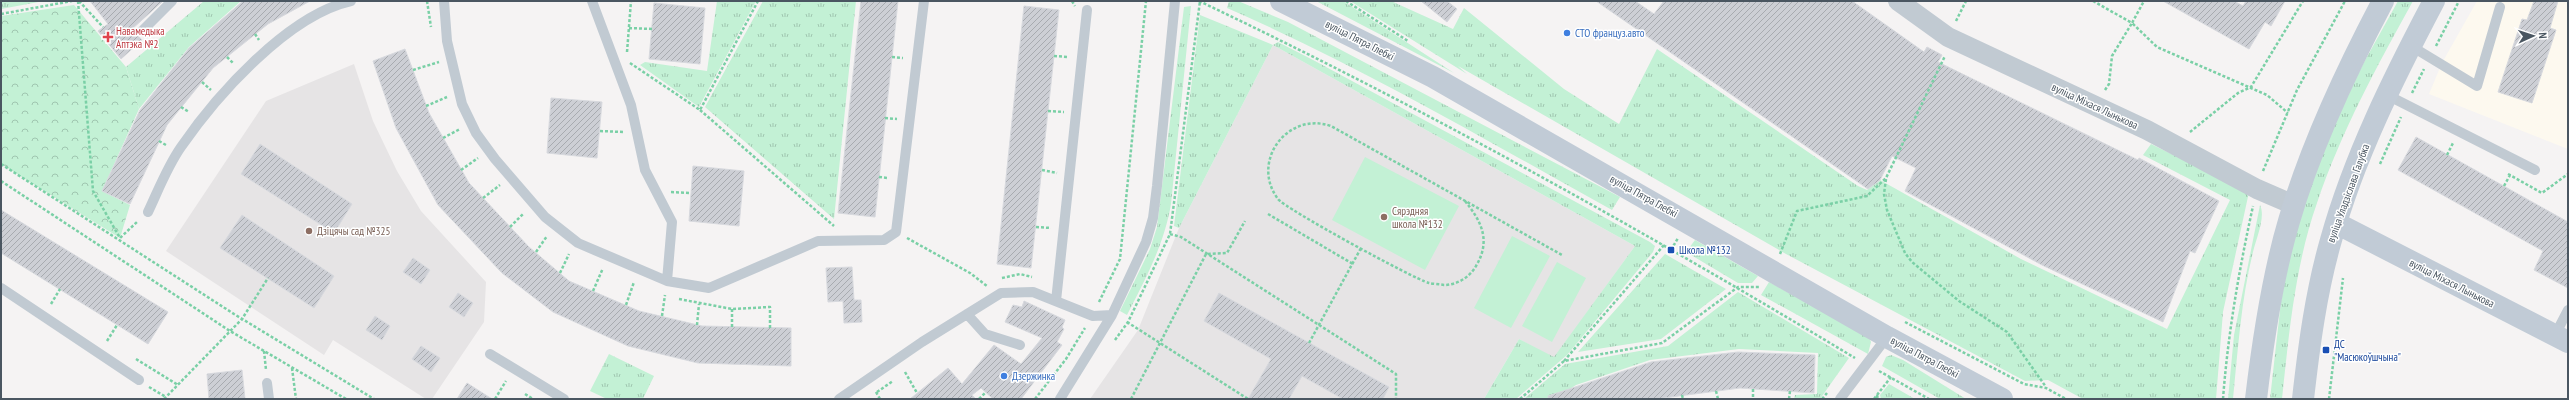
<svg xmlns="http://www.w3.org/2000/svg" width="2569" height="400" font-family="'PT Sans Narrow',sans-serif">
<defs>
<pattern id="grass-tufts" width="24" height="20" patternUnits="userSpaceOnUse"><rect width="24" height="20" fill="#c3f1d5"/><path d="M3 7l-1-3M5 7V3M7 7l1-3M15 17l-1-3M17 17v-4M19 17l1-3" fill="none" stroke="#a0c6b0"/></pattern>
<pattern id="forest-crowns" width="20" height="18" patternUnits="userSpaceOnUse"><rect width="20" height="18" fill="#c3f1d5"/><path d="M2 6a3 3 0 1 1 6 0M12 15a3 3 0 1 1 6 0" fill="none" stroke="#a0c6b0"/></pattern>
<pattern id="building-hatch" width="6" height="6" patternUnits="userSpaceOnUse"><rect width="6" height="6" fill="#cdcfd5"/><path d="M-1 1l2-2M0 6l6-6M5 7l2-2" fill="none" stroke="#a8abb0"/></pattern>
</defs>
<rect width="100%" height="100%" fill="#f5f3f3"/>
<path fill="#fdf9ef" d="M2477 1H2568V149L2429 94 2442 63Z"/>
<path fill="#e6e4e5" d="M1273 45 1635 246 1554 358 1519 339 1484 399H1090L1138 330 1179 228Z
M354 64 373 121 397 171 421 211 486 282 484 322 432 399H426L333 340 324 355 166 251 266 101Z"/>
<path fill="url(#grass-tufts)" d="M1 1H44L1 9Z
M204 1H241L189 47 139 109 126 67Z
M717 1H756L699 107 640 65 645 62 707 71Z
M763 1H856L834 219 705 107Z
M1229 1H1238L1288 22 1620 197 1612 210C1486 140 1360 66 1227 8Z
M1316 1H1343L1454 73Z
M1350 1H1391L1453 29 1464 8 1564 89 1619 124 1657 49 1858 186 1867 190 1880 180 2021 259 2167 329 2230 200 2143 155 2151 144 2249 192 2223 312 2216 399H2083L2048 380 2025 381 1786 254 1458 66 1467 74Z
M2398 1H2413C2377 66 2341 132 2317 203 2295 266 2289 333 2282 399H2270L2281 301 2291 248 2323 148 2363 64Z
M1191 6 1171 204C1164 245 1146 278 1127 315L1120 311 1150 249 1157 227 1184 7Z
M1200 15 1273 45 1278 42 1315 61 1650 242 1655 246 1653 252 1567 355 1516 399H1484L1519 339 1554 357 1635 246 1273 45 1179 228 1174 226Z
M2260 205C2266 217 2256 239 2253 252 2241 300 2238 350 2233 399H2228L2234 335Z
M1695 240 1758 276 1752 283H1738L1686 252Z
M1665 254 1726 289 1661 339 1578 352Z
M1769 282 1869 337 1871 342 1868 354 1761 295Z
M1738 292 1849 358 1820 399H1794L1795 395 1817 394 1818 353 1739 349 1650 360 1576 385 1555 399H1524L1565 364 1668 346Z
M609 354 654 376 643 399H607L590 391Z
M1891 355 1903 360 1966 399H1940L1882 366 1886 357Z
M1889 384 1915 399H1881L1880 395Z"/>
<path fill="url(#forest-crowns)" d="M74 5 126 67 139 109 102 191 130 205 120 238 1 164V16Z"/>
<path fill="#c3f1d5" d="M1365 157 1459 206 1425 270 1332 220Z
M1512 236 1550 256 1511 328 1474 308Z
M1557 262 1586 278 1552 342 1522 326Z"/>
<path fill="url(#building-hatch)" stroke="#d7d9de" d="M90 1H163L132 29 142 40 121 59 98 31 108 24Z
M243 1H310L268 24 213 68 167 125 130 204 102 191 140 110 189 48Z
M861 1H898L875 217 838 213Z
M1421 1H1447L1457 9 1447 22Z
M1596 1H1635L1654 14 1664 1H1852L1924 52 1927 47 1942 55 1938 62 2138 160 2139 158 2219 201 2195 253 2190 251 2163 322 2042 265 1905 191 1916 168 1892 156 1880 180 1868 189Z
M2163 1H2234L2243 6 2246 1H2285L2271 26 2265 22 2249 49Z
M2534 1H2558L2550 28 2556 30 2532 103 2498 92 2522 19 2527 20Z
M654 3 705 8 700 64 649 59Z
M1024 6 1059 10 1031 268 997 264Z
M405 49 429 113 469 183 529 247 569 281 639 311 702 326 791 328V366L698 363 628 346 553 312 502 273 438 205 396 128 373 61Z
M551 98 602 102 597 158 547 153Z
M2416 137 2568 222V288L2534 270 2543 251 2398 170Z
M260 144 352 204 334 233 241 174Z
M693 166 744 171 739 226 689 221Z
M1 210 168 312 148 344 1 253Z
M242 215 334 276 314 308 220 248Z
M413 258 430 270 421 284 403 272Z
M852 267 854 300H861L862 322 844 323 843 301 828 302 826 268Z
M458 293 473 303 464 317 449 307Z
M1219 293 1389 387 1383 399H1343L1302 376 1289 399H1248L1271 359 1204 321Z
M1024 301 1065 320 1062 327 1064 329 1057 342 1062 345 1021 399H993L981 388 972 395 976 399H910L948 368 962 384 994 345 1021 364 1042 338 1005 322 1013 305 1022 307Z
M375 316 390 326 382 340 366 330Z
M421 346 440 358 431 372 412 359Z
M1738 352 1815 355 1814 393 1740 388 1656 399H1548V396L1651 362Z
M242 370 245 399H209L207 374Z
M467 383 492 399H457Z"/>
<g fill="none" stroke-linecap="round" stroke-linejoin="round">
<path stroke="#7ad0a6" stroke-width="2.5" stroke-dasharray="3 2" stroke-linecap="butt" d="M78 1 93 191 120 238 138 221
M79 1 103 27
M427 1 431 27
M1072 1 1075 6
M1199 1C1424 108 1641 229 1855 358
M1346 1 1408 41
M2093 1 2132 23 2144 1
M1 14 72 1
M1956 21 1966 1
M629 28 652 29
M255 34 259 40
M2436 46 2459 1
M627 52 631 1
M1054 56 1068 57
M227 57 234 64
M892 57 903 58
M630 63 700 110 758 1
M413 70 439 62
M202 82 211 90
M2105 90 2109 84 2112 56 2132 23 2157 47 2267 95 2288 113
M2412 93 2424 69
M426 106 447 97
M181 107 189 112
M700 110 834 226
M1048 111 1064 112
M885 118 897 119
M600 131 623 132
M2190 132 2238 93 2251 87 2303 1
M443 138 460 129
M159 141 166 145
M2447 155 2453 143
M1 164 234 314 374 399
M2380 164 2401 117
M461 170 478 158
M1042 170 1057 173
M2263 171 2297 90 2345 1
M2508 174 2542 193 2568 174
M879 177 888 178
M1886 179 1884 194 1887 210 1905 253 1912 262 1959 301 2007 332 2046 387
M1 181 230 331 346 399
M2504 186 2510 175
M671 192 691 193
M483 198 500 185
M1465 201C1482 222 1491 241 1476 266 1470 277 1457 285 1444 285 1439 284 1433 284 1429 283 1414 279 1284 208 1278 199 1250 162 1287 111 1331 126L1562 255
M1268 214 1353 264
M510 227 524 213
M1036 227 1051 228
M1170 234 1181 237 1396 374V399
M907 238 970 273 987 286
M1671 250 1678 238
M536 252 547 236
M1780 254 1797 211 1867 196 1886 178 1945 56
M560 273 569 254
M1002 278 1020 274 1032 277
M593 291 603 268
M679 299 732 309 770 307V328
M1099 302 1120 259 1146 1
M51 304 60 289
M626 305 634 282
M732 309V327
M662 316 665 295
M1127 322 1248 399
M1905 322 2024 384 2046 388 2066 399
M697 325 699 304
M1115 340 1128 322 1170 234 1200 1
M107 341 117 325
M1309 343 1361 248
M264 351 266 370
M136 359 178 385
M1564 361 1664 245
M292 368 296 399
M1879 371 1929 399
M905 372 917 393
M149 387 166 397
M1753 389V399
M1716 391 1718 399
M876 392 880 399
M877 392 893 381
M525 394 533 399
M1682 395 1683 399
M1877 395 1891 377
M164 399 242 319 268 278
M495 399 506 381
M979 399 986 392
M1035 399 1066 359 1085 328
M1131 399 1206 254 1227 253 1245 221
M1520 399 1564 361 1662 343 1738 287H1759
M1789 399 1790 391
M1822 399 1827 393
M1874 399 1877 395 1878 399
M2223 399C2228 333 2239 270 2253 206
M2329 399 2343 278"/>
<path stroke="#c1cad2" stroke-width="10" d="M444 1 447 41 462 104 476 133 495 159 545 217 578 243 667 281 709 288 818 241 884 240 896 232 924 1
M592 1 631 105 645 170 672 222 667 281
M143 30 172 1
M2411 46 2477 86 2500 7
M2387 95 2535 170
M148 212C158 191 167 167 181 147 217 95 288 15 351 1
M1 288 139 380
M1056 301 1087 10
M967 314 985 334 1020 345
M2555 335 2568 310
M490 354 564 399
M267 383 269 399
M839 399 922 342 1001 293 1033 292 1093 316 1112 315
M1060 399 1112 315 1146 242 1153 218 1157 186 1175 1
M1840 399 1887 337"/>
<path stroke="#c1cad2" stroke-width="20" d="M1898 1 1948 37 2147 130 2257 189 2294 205"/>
<path stroke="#c1cbd6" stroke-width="22" d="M1281 1 1433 77 1887 337 2002 399
M2336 223 2568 342
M2256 399C2263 340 2272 278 2289 221 2311 145 2346 71 2383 1
M2303 399C2309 346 2316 292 2331 240 2354 157 2394 77 2434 1"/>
</g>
<g fill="#3f7fe0" stroke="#fff" stroke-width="1.5">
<circle cx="1567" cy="33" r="4"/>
<circle cx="1004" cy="376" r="4"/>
</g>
<path fill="#e0444e" stroke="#fff" stroke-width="1.5" d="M106 31h4v4h4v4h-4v4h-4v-4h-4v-4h4z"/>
<g fill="#8d6e63" stroke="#fff" stroke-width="1.5">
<circle cx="1384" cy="217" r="4"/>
<circle cx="309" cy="231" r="4"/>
</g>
<g fill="#1a4fb4" stroke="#fff" stroke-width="1.5">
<rect x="1667" y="246" width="8" height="8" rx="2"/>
<rect x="2322" y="346" width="8" height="8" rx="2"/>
</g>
<g text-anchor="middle" stroke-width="3" stroke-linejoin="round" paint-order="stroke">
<g font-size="11" fill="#be3a42" stroke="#fff" text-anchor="start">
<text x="116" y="35">Навамедыка<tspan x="116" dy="13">Аптэка №2</tspan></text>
</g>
<g font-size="11" fill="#366cbe" stroke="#fff" text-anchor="start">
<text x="1575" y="37">СТО француз.авто</text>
<text x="1012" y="380">Дзержинка</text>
</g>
<g font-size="11" fill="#4a5661" stroke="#fff">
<text transform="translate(1360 40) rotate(27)" y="4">вуліца Пятра Глебкі</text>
<text transform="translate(2095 106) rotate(25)" y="4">вуліца Міхася Лынькова</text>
<text transform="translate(2348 193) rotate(-70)" y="4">вуліца Уладзіслава Галубка</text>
<text transform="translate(1644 196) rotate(29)" y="4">вуліца Пятра Глебкі</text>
<text transform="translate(2452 283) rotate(27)" y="4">вуліца Міхася Лынькова</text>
<text transform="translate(1925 357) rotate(28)" y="4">вуліца Пятра Глебкі</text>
</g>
<g font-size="11" fill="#785e54" stroke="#fff" text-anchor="start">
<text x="1392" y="215">Сярэдняя<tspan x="1392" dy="13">школа №132</tspan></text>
<text x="317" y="235">Дзіцячы сад №325</text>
</g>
<g font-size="11" fill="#164399" stroke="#fff" text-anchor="start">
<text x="1679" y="254">Школа №132</text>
<text x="2334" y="348">ДС<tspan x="2334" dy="13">"Масюкоўшчына"</tspan></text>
</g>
</g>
<rect width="2569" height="400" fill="none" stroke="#4a5661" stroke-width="4"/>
<g transform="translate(2533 36) rotate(87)" stroke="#ffffff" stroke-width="3" paint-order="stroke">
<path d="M0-3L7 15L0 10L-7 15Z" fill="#4a5661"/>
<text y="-6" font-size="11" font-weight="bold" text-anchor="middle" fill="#4a5661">N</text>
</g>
</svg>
